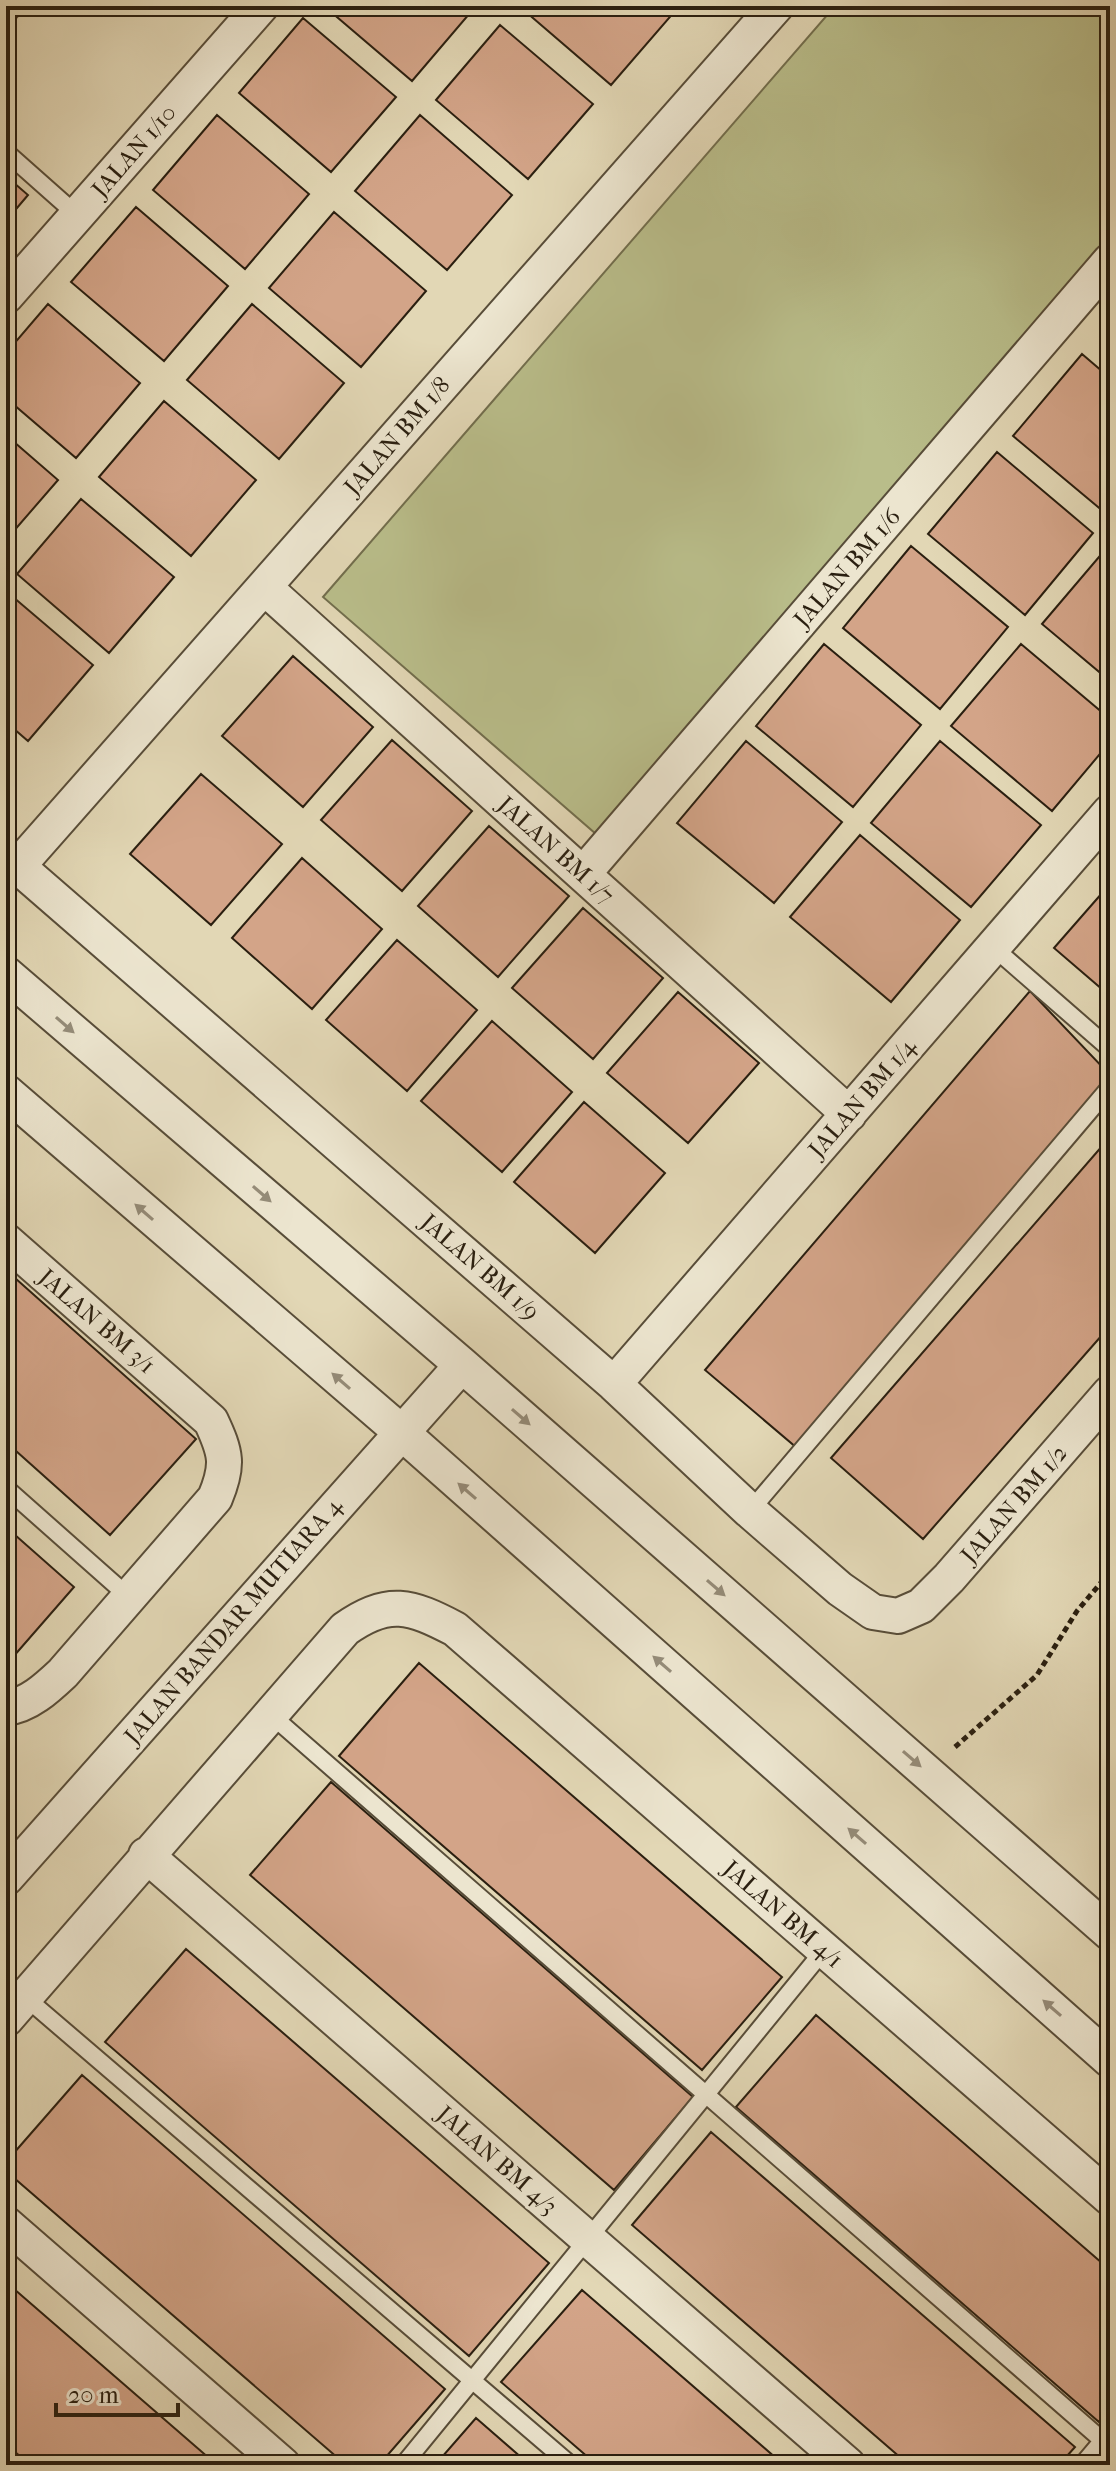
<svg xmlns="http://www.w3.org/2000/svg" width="1116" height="2471" font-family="'IM FELL French Canon',serif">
<rect width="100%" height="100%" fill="#e2d7b5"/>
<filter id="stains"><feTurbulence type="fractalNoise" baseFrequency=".0025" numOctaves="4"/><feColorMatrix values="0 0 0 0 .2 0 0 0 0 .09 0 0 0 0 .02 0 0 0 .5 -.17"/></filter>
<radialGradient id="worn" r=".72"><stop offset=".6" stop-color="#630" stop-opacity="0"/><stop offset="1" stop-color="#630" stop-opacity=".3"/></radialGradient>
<path fill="#b9bd8a" stroke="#726e4d" stroke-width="2" d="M835 6H1110V242L596 834 323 597Z"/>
<path fill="#d3a488" stroke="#2a1f10" stroke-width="2" d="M324 6H476L412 81Z
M519 6H671L676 10 611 85Z
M303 18 396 97 331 172 239 93Z
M500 25 593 104 528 179 436 100Z
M217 115 309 194 245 269 153 190Z
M420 115 512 195 447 270 355 191Z
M6 176 28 195 6 221Z
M136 207 228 286 164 361 71 282Z
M334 212 426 291 361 367 269 288Z
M48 304 140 383 76 458 6 398V353Z
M252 304 344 383 279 459 187 380Z
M1082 354 1110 378V517L1013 436Z
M164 401 256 480 191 556 99 477Z
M6 435 58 480 6 540Z
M997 452 1093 533 1025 615 928 534Z
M81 499 174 577 109 653 17 574Z
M1110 544V681L1042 624Z
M911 546 1008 627 940 709 843 628Z
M6 591 93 665 28 741 6 722Z
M824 644 921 725 853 807 756 726Z
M1021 644 1110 719V742L1052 811 951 726Z
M293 656 373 727 303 807 222 736Z
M392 740 472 811 402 891 321 820Z
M746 741 842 822 774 903 677 823Z
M940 741 1041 825 971 907 871 823Z
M201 774 282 844 211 925 130 854Z
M489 826 569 896 498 977 418 906Z
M860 835 960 920 891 1002 790 917Z
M302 858 382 929 312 1009 232 938Z
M1110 884V996L1054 948Z
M583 908 663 978 593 1059 512 988Z
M397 940 477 1010 407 1091 326 1020Z
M1030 991 1110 1075 797 1448 705 1370Z
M678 992 759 1063 688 1143 607 1073Z
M492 1021 572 1092 502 1172 421 1101Z
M584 1102 665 1173 595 1253 514 1182Z
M1110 1137V1326L923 1539 831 1458Z
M6 1270 196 1439 110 1535 6 1442Z
M6 1527 74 1587 6 1665Z
M419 1663 782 1977 702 2070 339 1756Z
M331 1782 693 2097 614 2190 250 1875Z
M186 1949 549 2263 469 2356 105 2042Z
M816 2015 1110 2270V2409L1099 2422 736 2107Z
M82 2075 445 2389 379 2465H346L6 2171V2162Z
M711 2132 1075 2447 1059 2465H909L632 2225Z
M6 2282 217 2465H30L6 2444Z
M582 2290 784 2465H597L501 2382Z
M476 2418 530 2465H435Z"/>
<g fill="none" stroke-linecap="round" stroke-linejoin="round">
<defs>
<path id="service" d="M6 16 15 6
M6 152 77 215
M993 947 1110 1049
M6 1488 129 1597
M750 1511 1110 1087
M270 1714 1110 2447
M25 1997 571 2465
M403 2465 824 1950
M1082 2465 1109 2433"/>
<path id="minor" d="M6 296 261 6
M264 587 849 1114
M6 856 614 1384 750 1511 840 1589 873 1612 898 1616 921 1606 949 1578 1110 1393
M18 866 776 6
M583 874 1110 261
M6 974 462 1365 1110 1933
M6 1092 401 1432 1110 2060
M6 1241 211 1421C226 1453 229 1465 215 1498L63 1673C47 1688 29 1705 6 1708
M614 1384 1110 812
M146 1855 848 2465
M6 1878 462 1365
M6 2019 345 1629C388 1598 411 1606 455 1629L1110 2198
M6 2224 283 2465"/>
</defs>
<use href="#service" stroke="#584d39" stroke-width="20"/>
<use href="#minor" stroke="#584d39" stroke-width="38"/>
<path stroke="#2a1f10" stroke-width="5" stroke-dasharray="6 4" stroke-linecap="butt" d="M955 1747 1037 1675 1077 1611 1110 1572"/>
<use href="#service" stroke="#ece5cf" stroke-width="16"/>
<use href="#minor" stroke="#ece5cf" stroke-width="34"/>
</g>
<defs><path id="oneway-solid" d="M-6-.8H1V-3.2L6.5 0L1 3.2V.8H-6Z" transform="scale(2)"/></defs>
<g fill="#958c79">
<use href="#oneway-solid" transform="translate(65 1025) rotate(41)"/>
<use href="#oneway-solid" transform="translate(262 1194) rotate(41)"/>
<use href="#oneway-solid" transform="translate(144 1212) rotate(-139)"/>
<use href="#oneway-solid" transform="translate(341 1381) rotate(-139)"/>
<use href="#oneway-solid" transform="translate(521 1417) rotate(41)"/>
<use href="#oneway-solid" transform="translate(467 1491) rotate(-139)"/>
<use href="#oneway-solid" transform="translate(716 1588) rotate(41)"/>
<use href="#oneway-solid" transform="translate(662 1664) rotate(-139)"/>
<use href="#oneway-solid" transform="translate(912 1759) rotate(41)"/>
<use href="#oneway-solid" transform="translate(857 1836) rotate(-139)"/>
<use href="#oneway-solid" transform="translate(1052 2008) rotate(-139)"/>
</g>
<g text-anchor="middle" stroke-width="7" stroke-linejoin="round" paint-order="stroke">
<g font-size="24" fill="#2a1f10" stroke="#ece5cf">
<text transform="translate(134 151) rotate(-49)" y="8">JALAN 1/10</text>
<text transform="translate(397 436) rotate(-49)" y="8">JALAN BM 1/8</text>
<text transform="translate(847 568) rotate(-49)" y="8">JALAN BM 1/6</text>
<text transform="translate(556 850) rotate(42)" y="8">JALAN BM 1/7</text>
<text transform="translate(862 1098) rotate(-49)" y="8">JALAN BM 1/4</text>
<text transform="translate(480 1267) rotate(41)" y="8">JALAN BM 1/9</text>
<text transform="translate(97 1321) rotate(41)" y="8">JALAN BM 3/1</text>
<text transform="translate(1014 1504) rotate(-49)" y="8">JALAN BM 1/2</text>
<text transform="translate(233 1621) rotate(-49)" y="8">JALAN BANDAR MUTIARA 4</text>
<text transform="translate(783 1914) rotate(41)" y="8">JALAN BM 4/1</text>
<text transform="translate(497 2160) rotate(41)" y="8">JALAN BM 4/3</text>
</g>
</g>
<rect width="1116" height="2471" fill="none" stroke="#e2d7b5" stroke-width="32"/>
<rect x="8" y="8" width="1100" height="2455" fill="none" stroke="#2a1f10" stroke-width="4"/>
<rect x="16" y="16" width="1084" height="2439" fill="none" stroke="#2a1f10" stroke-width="2"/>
<path d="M56 2403v12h122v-12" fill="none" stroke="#2a1f10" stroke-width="4"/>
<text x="68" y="2403" font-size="24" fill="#2a1f10" stroke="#ece5cf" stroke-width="6" paint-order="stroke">20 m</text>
<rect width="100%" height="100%" filter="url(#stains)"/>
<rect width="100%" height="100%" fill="url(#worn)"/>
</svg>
